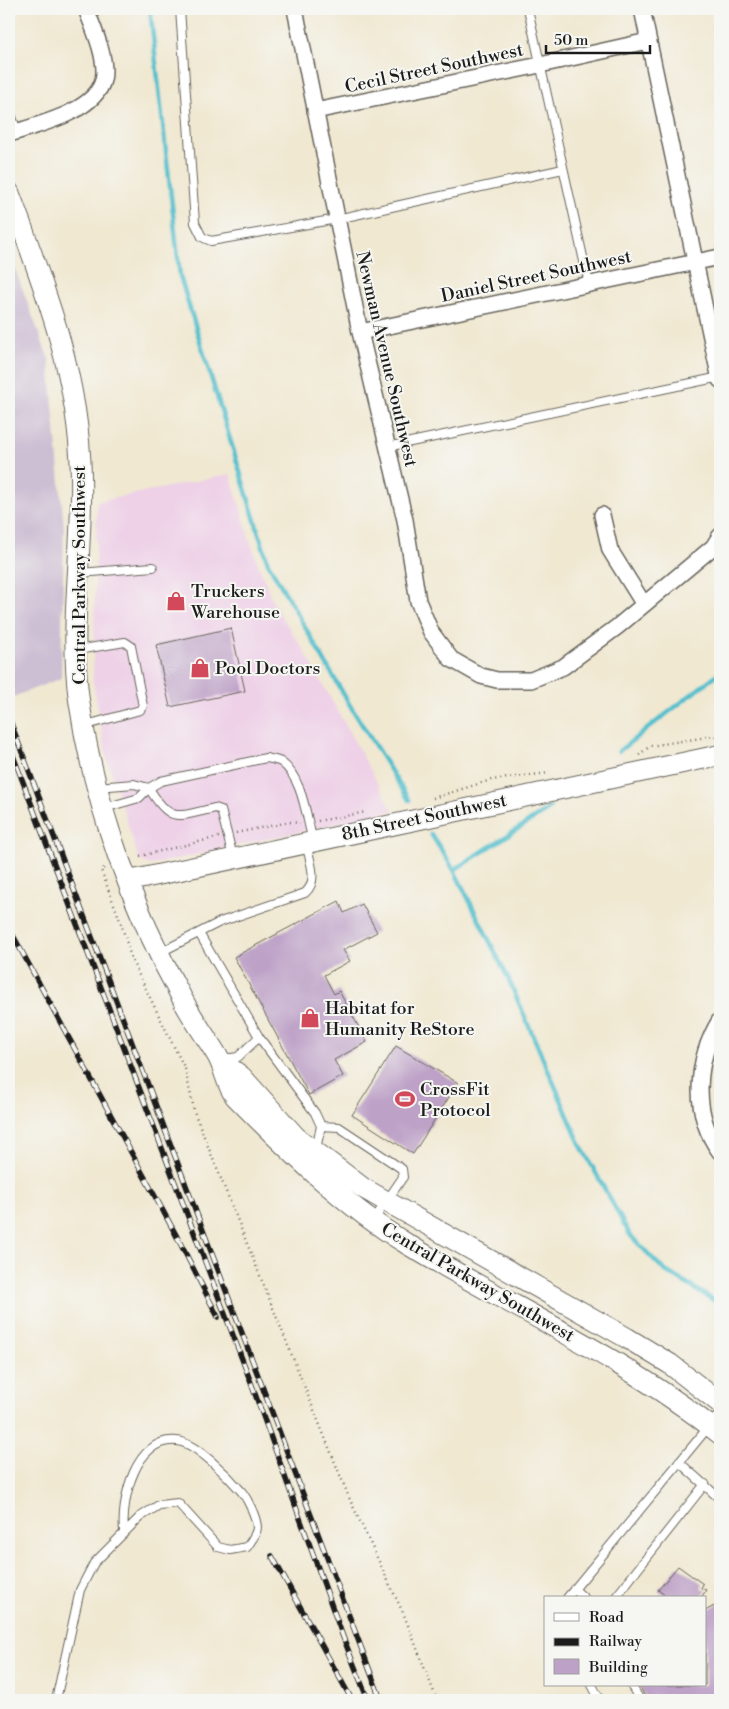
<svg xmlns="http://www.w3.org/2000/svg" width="729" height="1709" font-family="'Libre Bodoni',serif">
<rect width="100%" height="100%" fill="#f6f6f2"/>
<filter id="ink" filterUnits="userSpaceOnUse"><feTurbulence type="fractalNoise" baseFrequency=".02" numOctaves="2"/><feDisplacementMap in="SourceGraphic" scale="10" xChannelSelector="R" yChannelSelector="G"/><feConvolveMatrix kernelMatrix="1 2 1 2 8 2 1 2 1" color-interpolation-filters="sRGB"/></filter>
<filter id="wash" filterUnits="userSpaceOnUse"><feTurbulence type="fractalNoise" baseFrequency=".0096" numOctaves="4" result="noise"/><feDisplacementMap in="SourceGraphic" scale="20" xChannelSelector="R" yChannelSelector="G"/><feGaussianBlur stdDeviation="1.12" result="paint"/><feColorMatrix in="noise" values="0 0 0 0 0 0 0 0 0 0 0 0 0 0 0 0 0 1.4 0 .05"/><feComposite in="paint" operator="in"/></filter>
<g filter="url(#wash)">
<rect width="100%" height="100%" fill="#f0e8d1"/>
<path fill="#eed0e7" d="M230 474 255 556 274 605 305 652 393 811 150 865 139 860 106 755 93 681 97 502Z"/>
<path fill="#ccbed3" d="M9 253 49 360 64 528 61 678 13 697 9 686Z"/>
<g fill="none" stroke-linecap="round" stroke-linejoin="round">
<path stroke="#53bfcd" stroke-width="4.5" d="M150 9 180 276 268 563 351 707 409 800
M619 751 720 672
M431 834 454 870 508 978 581 1146 630 1235 664 1270 720 1304
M454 870 550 808"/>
</g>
<g id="blocks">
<path fill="#bda1c7" d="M231 628 245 691 170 707 156 645Z
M339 901 344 913 362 904 377 932 343 950 350 961 324 975 334 994 339 991 367 1042 334 1060 343 1076 309 1095 234 957Z
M396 1046 458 1083 413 1154 352 1115Z
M678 1566 703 1584 701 1588 706 1590 701 1598H669L658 1590Z
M720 1603V1700H647L639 1685H705V1611Z"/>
</g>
</g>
<g filter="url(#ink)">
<use href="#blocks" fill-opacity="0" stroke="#66635b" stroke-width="1"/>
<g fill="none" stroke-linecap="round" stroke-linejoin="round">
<defs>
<path id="service" d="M180 9 195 223 202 237 211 241 337 219 563 169
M528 9 589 284
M9 109 17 131
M387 447 720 377
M80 573 153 567
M77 650 125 642 131 646 143 706 140 710 83 726
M97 787 134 784 149 788 139 798 104 808
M233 857 221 810 215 808C178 816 171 825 149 788L161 781 266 758C271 759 277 760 281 762 303 778 306 817 313 841
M199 933 259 1037 315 1113 321 1126 316 1149
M159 953 220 922 305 893C319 881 310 861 306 844
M224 1059 238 1057 259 1037
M321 1126 339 1127 402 1169 403 1177 373 1221
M679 1462 720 1499
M574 1589 584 1598
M567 1598 720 1413
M615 1598 705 1484
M592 1685 600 1700
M631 1685 640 1700
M56 1700 80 1590 94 1563 140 1517 159 1505 178 1503 218 1547 230 1550 247 1547C251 1541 257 1534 257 1527 256 1516 248 1500 242 1492 230 1478 195 1442 177 1441 135 1437 121 1500 124 1531"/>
<path id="minor" d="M295 9 360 332 405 520 418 601 431 632 451 659 481 676 497 680H531L563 667 617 627 713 547 720 536
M642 9 720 380
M315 111 540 65 648 41
M9 134C37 125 95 112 103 80 108 60 93 27 86 9
M360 332 720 257
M602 515 610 550 643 603
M720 1020C696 1059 691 1113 720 1152"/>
<path id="tertiary" d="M9 192C44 286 79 374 81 476 83 550 69 626 79 700 94 804 132 908 183 1000 193 1020 207 1038 218 1057 225 1070 226 1084 235 1096 287 1149 343 1205 407 1244 511 1307 624 1357 720 1434
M129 881 720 755
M220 1060 242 1077 296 1137 363 1188 627 1338 670 1364 720 1403"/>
</defs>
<use href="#service" stroke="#66635b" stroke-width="10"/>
<use href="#minor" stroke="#66635b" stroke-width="18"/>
<use href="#tertiary" stroke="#66635b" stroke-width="22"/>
<path stroke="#66635b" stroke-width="2.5" stroke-dasharray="1 4" stroke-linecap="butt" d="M639 755 650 746 720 735
M433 798 491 780 549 773
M318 821 366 812
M236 833 289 822 300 823
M140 856 219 837
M104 868 101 870 121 923 132 961 185 1069 195 1114 350 1500 404 1615 437 1700"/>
<use href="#service" stroke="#fff" stroke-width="8"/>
<use href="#minor" stroke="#fff" stroke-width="15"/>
<use href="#tertiary" stroke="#fff" stroke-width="20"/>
<defs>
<path id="rail" d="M9 718 381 1700
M9 745 250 1380 343 1637 368 1700
M9 928 175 1233 218 1317
M272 1556 352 1700"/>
</defs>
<use href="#rail" stroke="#1c1c1c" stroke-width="5.5"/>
<use href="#rail" stroke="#f6f6f2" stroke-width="4" stroke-dasharray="11" stroke-linecap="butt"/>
</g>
</g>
<defs>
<symbol id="shop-bare" viewBox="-9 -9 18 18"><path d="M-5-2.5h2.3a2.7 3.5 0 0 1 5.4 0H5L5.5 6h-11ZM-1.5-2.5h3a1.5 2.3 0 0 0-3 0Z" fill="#d1495b" stroke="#f6f6f2" stroke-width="2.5" paint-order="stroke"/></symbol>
<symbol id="stadium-bare" viewBox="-9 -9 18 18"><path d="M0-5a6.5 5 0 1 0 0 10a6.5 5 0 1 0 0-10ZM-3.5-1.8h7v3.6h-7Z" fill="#d1495b" stroke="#f6f6f2" stroke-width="2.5" paint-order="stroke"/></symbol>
</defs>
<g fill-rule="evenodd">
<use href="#shop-bare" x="162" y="587" width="28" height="28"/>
<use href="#shop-bare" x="186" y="654" width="28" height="28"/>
<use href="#shop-bare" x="296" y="1004" width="28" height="28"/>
<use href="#stadium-bare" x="391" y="1085" width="28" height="28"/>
</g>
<g text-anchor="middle" stroke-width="4" stroke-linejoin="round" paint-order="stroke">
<g font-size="18" fill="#1c1c1c" stroke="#f6f6f2">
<text transform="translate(434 68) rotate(-12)" y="6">Cecil Street Southwest</text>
<text transform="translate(536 276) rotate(-12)" y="6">Daniel Street Southwest</text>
<text transform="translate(387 359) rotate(77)" y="6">Newman Avenue Southwest</text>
<text transform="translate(79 575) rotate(-90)" y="6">Central Parkway Southwest</text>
<text transform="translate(424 817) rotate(-12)" y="6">8th Street Southwest</text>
<text transform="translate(478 1282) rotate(30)" y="6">Central Parkway Southwest</text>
</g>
<g font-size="18" fill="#1c1c1c" stroke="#f6f6f2" text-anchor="start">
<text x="191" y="597">Truckers<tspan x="191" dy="21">Warehouse</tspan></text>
<text x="215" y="674">Pool Doctors</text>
<text x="325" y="1014">Habitat for<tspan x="325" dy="21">Humanity ReStore</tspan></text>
<text x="420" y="1095">CrossFit<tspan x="420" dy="21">Protocol</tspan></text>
</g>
</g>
<rect width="729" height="1709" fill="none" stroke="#f6f6f2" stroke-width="30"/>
<rect x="544" y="1596" width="162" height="90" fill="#f6f6f2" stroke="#9f9f9c"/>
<rect x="554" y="1613" width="25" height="8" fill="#ffffff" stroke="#9f9f9c"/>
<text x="589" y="1622" font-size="15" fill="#1c1c1c">Road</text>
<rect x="554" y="1638" width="25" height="8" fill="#1c1c1c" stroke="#9f9f9c"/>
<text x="589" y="1646" font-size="15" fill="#1c1c1c">Railway</text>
<rect x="554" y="1659" width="25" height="15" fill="#bda1c7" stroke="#9f9f9c"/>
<text x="589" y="1672" font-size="15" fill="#1c1c1c">Building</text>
<path d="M546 45v8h104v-8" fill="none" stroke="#1c1c1c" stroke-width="2.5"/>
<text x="554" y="45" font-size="15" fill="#1c1c1c" stroke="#f6f6f2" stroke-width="4" paint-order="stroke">50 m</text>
</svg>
